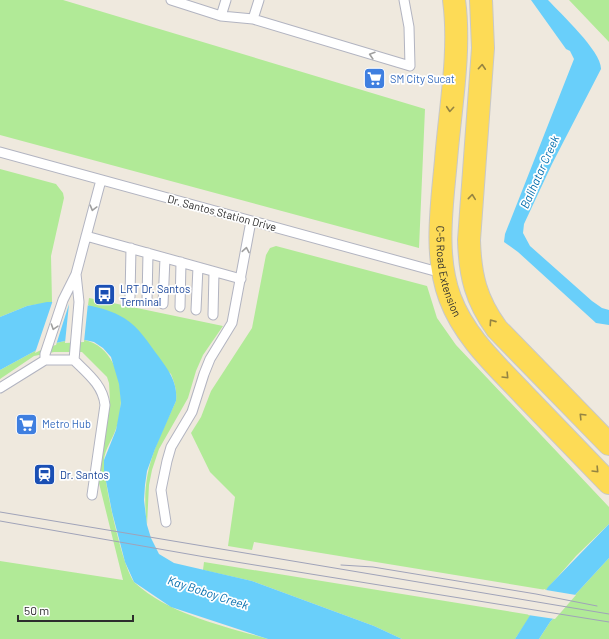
<svg xmlns="http://www.w3.org/2000/svg" width="609" height="639" font-family="Barlow,sans-serif">
<rect width="100%" height="100%" fill="#efe9de"/>
<path fill="#b1ea97" d="M0 0H63L425 109 419 248 0 135Z
M569 0H609V42Z
M0 169 56 184 63 193 64 198 51 256 52 302 27 306 0 317Z
M276 246 427 286 437 318 456 345 609 507V524L576 556 546 590 254 542 252 550 228 546 235 497 210 472 191 433 201 417 211 391 252 328 266 255 270 248Z
M89 298 223 326 203 355 196 371 188 398 159 449 152 470 149 485 147 525C140 473 155 447 176 401 177 391 175 384 171 374L88 305Z
M85 340C121 349 127 399 116 429 112 440 105 449 104 460 103 479 123 571 135 583 171 615 223 626 268 639H0V561L123 580 97 475 110 401 109 383 107 377 82 352H54L34 356 0 379V370L46 345 65 341Z
M609 558V639H539L550 622Z
M204 562 531 615 515 639H402L374 626 252 581 203 570Z"/>
<path fill="#69cffa" d="M531 0H548C561 14 602 52 601 69L552 164 524 224 523 233 530 246 592 301 602 308 609 310V325L596 323 518 252 504 242 505 234 574 59 570 51 566 49Z
M47 302C71 302 103 305 124 318 139 327 149 344 159 357 169 371 178 383 176 401L155 449 147 471 145 485 144 500 147 525 151 538 159 554 174 563 252 581 374 626 402 639H268L171 607 134 582 125 562 112 512 104 471V460L116 430 121 403 119 384 111 357 103 348 94 342 85 340 65 341 46 345 0 370V317L27 306Z
M609 524V558L550 622 539 639H515L548 587Z"/>
<path fill="#efe9de" d="M53 300 88 303 84 342 65 343 69 304 56 345 47 347 35 353Z
M544 589 546 590 576 595 555 619 528 615Z"/>
<g fill="none" stroke-linecap="round" stroke-linejoin="round">
<defs>
<path id="service" d="M171 0 221 16 253 19 410 66 409 27 404 0
M221 16 226 0
M253 19 259 0
M0 152 442 273
M86 236 241 279
M130 297 131 248
M147 300 148 253
M163 304 165 258
M180 307 181 262
M196 310 198 267
M213 315 214 272
M45 360V354L63 300 76 274 101 180
M74 360 79 302 76 274
M0 388 45 360H74C87 373 103 385 105 405L92 495
M166 522 161 490 167 461 171 447 192 412 204 374 210 359 232 323 251 221"/>
<g id="primary">
<path id="s1" d="M454 0C461 51 450 109 446 160 442 205 434 255 450 298 465 338 497 366 525 396 553 425 581 454 609 483"/>
<path d="M481 0 483 48 469 240C470 276 476 300 497 329L609 444"/>
</g>
</defs>
<use href="#service" stroke="#b2b4c1" stroke-width="11"/>
<use href="#primary" stroke="#c8c8c8" stroke-width="24"/>
<use href="#service" stroke="#fff" stroke-width="9"/>
<use href="#primary" stroke="#fddb56" stroke-width="22"/>
<path stroke="#a0a3b9" stroke-width="1" d="M0 512 609 614
M0 521 205 557 609 622
M341 565 373 567 536 594 597 606"/>
</g>
<defs><path id="oneway-chevron" d="M-2-3.5L2.5 0L-2 3.5" fill="none" stroke-width="1.6" stroke-linecap="round" stroke-linejoin="round"/></defs>
<g stroke="#a0a0a0">
<use href="#oneway-chevron" transform="translate(372 55) rotate(-163)"/>
<use href="#oneway-chevron" transform="translate(93 208) rotate(105)"/>
<use href="#oneway-chevron" transform="translate(246 250) rotate(-80)"/>
<use href="#oneway-chevron" transform="translate(54 327) rotate(108)"/>
</g>
<g stroke="#958442">
<use href="#oneway-chevron" transform="translate(482 67) rotate(-86)"/>
<use href="#oneway-chevron" transform="translate(450 109) rotate(95)"/>
<use href="#oneway-chevron" transform="translate(472 197) rotate(-84)"/>
<use href="#oneway-chevron" transform="translate(492 322) rotate(-125)"/>
<use href="#oneway-chevron" transform="translate(506 376) rotate(46)"/>
<use href="#oneway-chevron" transform="translate(582 416) rotate(-134)"/>
<use href="#oneway-chevron" transform="translate(596 470) rotate(46)"/>
</g>
<defs>
<symbol id="supermarket-square" viewBox="-11 -11 22 22"><rect x="-9" y="-9" width="18" height="18" rx="4" fill="#3f7fe0" stroke="#fff"/><path d="M-6-5.5h2.5l.6 2H6L4.5 2H-2.5L-4.4-4H-6ZM-1.5 3.2a1.3 1.3 0 1 0 .1 0ZM3 3.2a1.3 1.3 0 1 0 .1 0Z" fill="#fff"/></symbol>
<symbol id="bus-square" viewBox="-11 -11 22 22"><rect x="-9" y="-9" width="18" height="18" rx="4" fill="#1a4fb4" stroke="#fff"/><path d="M-5-6H5V4H4V6H2V4H-2V6H-4V4H-5ZM-3.5-4V0h7V-4ZM-3.5 1.2v1.5H-2V1.2ZM2 1.2v1.5H3.5V1.2Z" fill="#fff"/></symbol>
<symbol id="station-square" viewBox="-11 -11 22 22"><rect x="-9" y="-9" width="18" height="18" rx="4" fill="#1a4fb4" stroke="#fff"/><path d="M-3-6H3Q5-6 5-4V2Q5 4 3 4L4.5 6H3L1.5 4h-3L-3 6H-4.5L-3 4Q-5 4-5 2V-4Q-5-6-3-6ZM-3.5-4v3h7v-3ZM-3.5 1v1.5H-2V1ZM2 1v1.5H3.5V1Z" fill="#fff"/></symbol>
</defs>
<g fill-rule="evenodd">
<use href="#supermarket-square" x="362" y="66" width="25" height="25"/>
<use href="#bus-square" x="92" y="282" width="25" height="25"/>
<use href="#supermarket-square" x="14" y="412" width="25" height="25"/>
<use href="#station-square" x="32" y="462" width="25" height="25"/>
</g>
<g text-anchor="middle" stroke-width="3.5" stroke-linejoin="round" paint-order="stroke">
<g font-size="11" fill="#366cbe" stroke="#fff" text-anchor="start">
<text x="390" y="83">SM City Sucat</text>
<text x="42" y="428">Metro Hub</text>
</g>
<g font-size="11" fill="#2d2d2d" stroke="#fff">
<text transform="translate(222 213) rotate(15)" y="4">Dr. Santos Station Drive</text>
<text dy="4" stroke="none"><textPath href="#s1" startOffset="273">C-5 Road Extension</textPath></text>
</g>
<g font-size="11" fill="#164399" stroke="#fff" text-anchor="start">
<text x="120" y="293">LRT Dr. Santos<tspan x="120" dy="13">Terminal</tspan></text>
<text x="60" y="479">Dr. Santos</text>
</g>
<g font-size="12" font-style="italic" fill="#016cad" stroke="#fff">
<text transform="translate(540 172) rotate(-66)" y="4">Balihatar Creek</text>
<text transform="translate(208 593) rotate(18)" y="4">Kay Boboy Creek</text>
</g>
</g>
<path d="M18 615v6h115v-6" fill="none" stroke="#2d2d2d" stroke-width="2"/>
<text x="24" y="615" font-size="12" fill="#2d2d2d" stroke="#ffffff" stroke-width="3" paint-order="stroke">50 m</text>
</svg>
